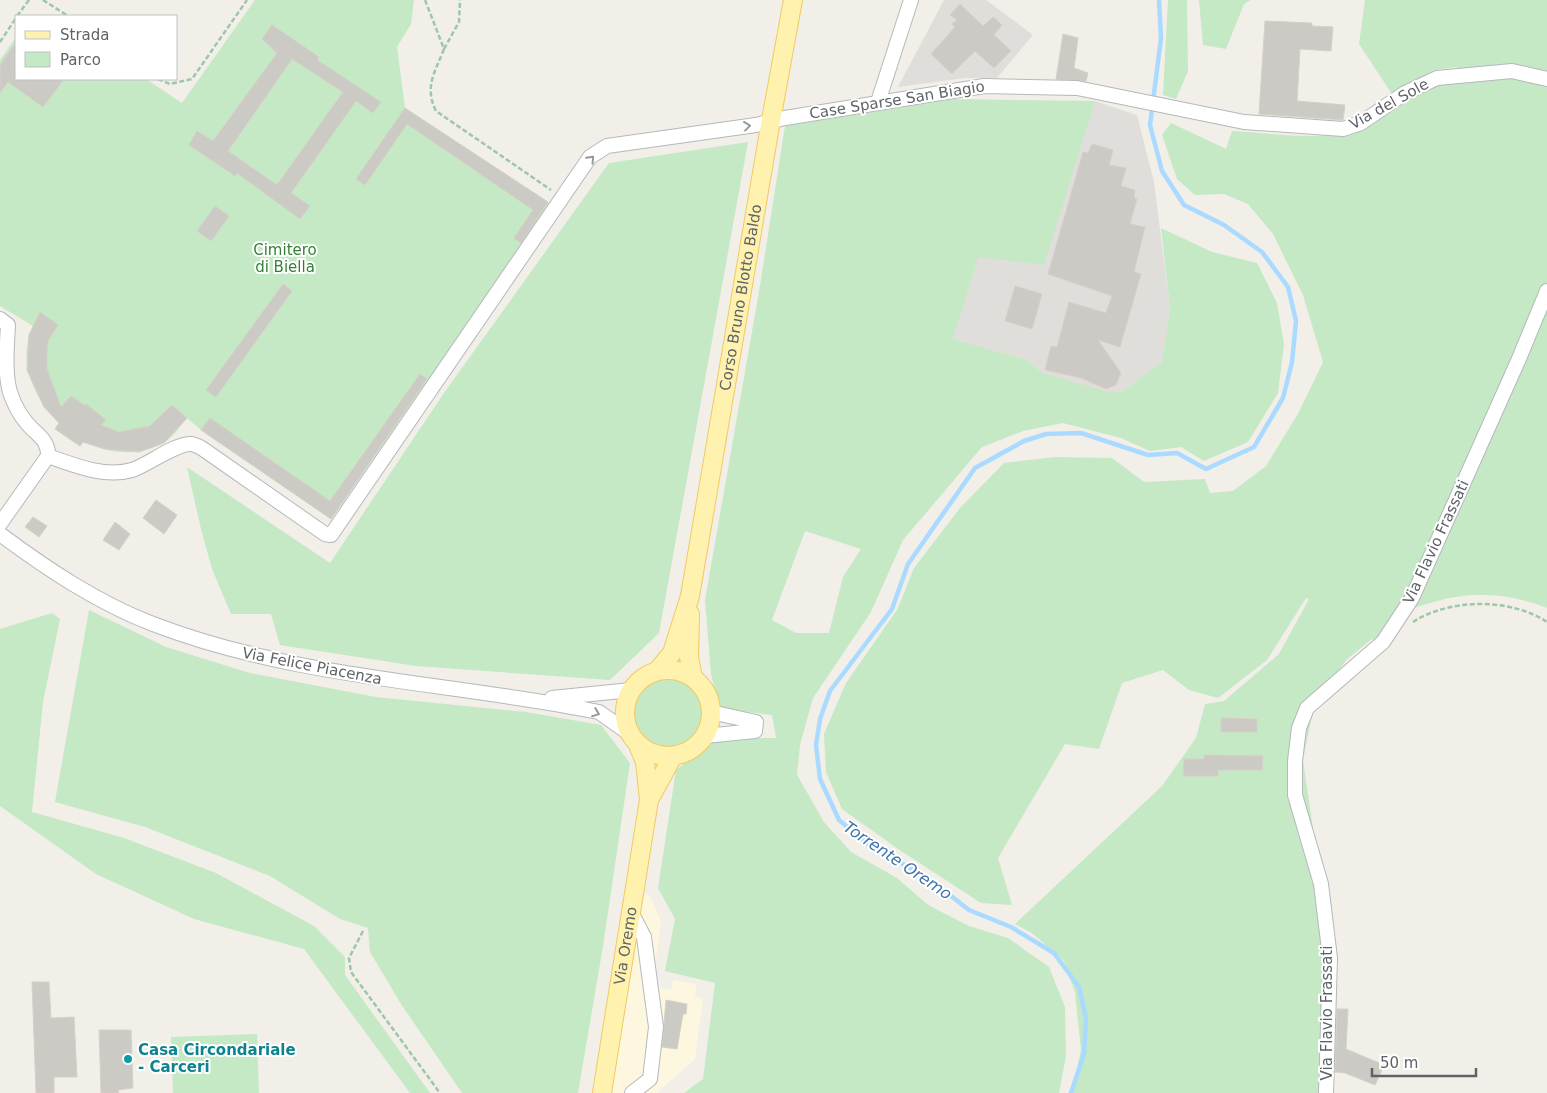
<svg xmlns="http://www.w3.org/2000/svg" width="1547" height="1093" font-family="'DejaVu Sans',sans-serif">
<rect width="100%" height="100%" fill="#f1efe8"/>
<path fill="#fef7e0" d="M649 894 661 921 654 976 661 988 672 990 673 980 696 984 695 996 703 999 695 1059 657 1093H610L641 897Z"/>
<path fill="#e0deda" d="M944 0H986L1033 35 997 78H965L898 87Z
M1095 101 1137 115 1154 182 1170 308 1162 362 1123 391 1111 394 1043 373 1025 359 953 339 977 257 1072 169Z"/>
<path fill="#c5e8c5" fill-rule="evenodd" d="M255 0H414L411 24 397 47 405 108 550 204 331 519 201 430 187 418C180 426 173 438 163 443 139 456 107 455 84 441L80 446 55 429 59 423C54 420 56 418 52 415 30 390 18 357 33 326L0 306V60L16 37V79H146L182 103Z
M1168 0H1187L1188 71 1176 99 1163 95Z
M1199 0H1251L1244 4 1226 49 1203 45Z
M1365 0H1547V299L1410 607 1380 632 1375 641 1372 639 1346 660 1314 706 1303 760 1333 966 1323 1093H1072L1081 1050 1075 992 1064 961 1032 933 1015 924 1162 786 1196 738 1205 704 1224 701 1279 654 1309 599 1306 598 1267 660 1218 698 1189 690 1163 670 1122 683 1099 749 1065 744 998 858 1012 905 981 903 898 849 842 809 826 772 824 734 846 683 897 610 914 568 960 508 1004 463 1055 457 1112 458 1144 482 1205 479 1210 493 1233 491 1266 466 1299 412 1323 362 1303 295 1273 234 1248 204 1224 194 1195 195 1177 179 1162 135 1171 123 1226 149 1232 131C1268 133 1329 142 1361 129 1394 115 1417 88 1453 82L1457 67 1434 70 1392 94 1359 44Z
M953 99 1095 101 1044 265 978 257 953 339 1025 359 1043 373 1111 393 1123 391 1162 362 1170 308 1161 228 1212 252 1257 263 1277 303 1284 344 1278 393 1248 442 1204 461 1181 447 1150 451 1121 438 1063 423 1023 431 982 447 903 540 871 612 813 698 800 745 797 775 824 822 851 852 897 878 928 905 969 926 1008 938 1049 967 1065 1007 1066 1056 1059 1093H684L703 1079 715 983 665 971 675 919 658 888 676 770 712 743 727 738H776L772 715 720 708 711 674 705 600 760 286 785 126ZM805 531 861 549 843 577 829 633H796L772 620Z
M748 142 659 633 610 680 416 666 280 645 271 614H231L212 569 201 529 187 467 330 563 444 393 609 163Z
M1547 305V608C1500 590 1462 591 1415 608Z
M89 610 166 647 250 673 376 697 526 712 601 725 630 763 603 946 578 1093H462L401 1004 370 952 368 928 340 919 270 876 145 827 55 802Z
M52 613 60 619 43 702 32 812 124 838 216 873 314 926 345 957V975L430 1093H410L304 949 194 919 96 874 0 806V629Z
M632 714a35 35 0 1 1 70 0a35 35 0 1 1-70 0Z
M257 1034 259 1093H173L171 1037Z"/>
<g fill="none" stroke-linecap="round" stroke-linejoin="round">
<path stroke="#aadaff" stroke-width="4.5" d="M1071 1093 1084 1054 1086 1019 1079 987 1054 953 1011 927 969 910 928 878 869 845 839 820 820 779 816 745 820 719 830 691 892 609 908 564 975 468 1024 441 1046 434 1081 433 1148 455 1177 453 1206 469 1254 447 1283 398 1292 362 1296 321 1288 287 1262 252 1224 225 1184 205 1162 171 1150 125 1161 38 1159 0"/>
</g>
<path fill="#cccac5" stroke="#d6d1c6" fill-rule="evenodd" d="M960 4 983 26 993 17 1002 25 994 35 1011 51 994 68 975 51 952 74 931 54 955 27 952 24 957 20 950 15Z
M1265 21 1312 23V26L1333 27 1331 51 1300 49 1297 101 1345 105 1343 120 1259 114Z
M272 25 319 57 317 60 381 102 373 113 356 101 291 193 310 206 300 219 237 173 235 176 189 145 197 131 213 141 277 53 262 39ZM292 59 343 92 277 185 228 151Z
M1063 34 1078 38 1074 68 1088 73 1086 81 1056 79Z
M16 42V79H64L43 107 8 82 0 93V65Z
M405 108 548 202 521 243 514 238 533 210 407 124 365 185 356 179Z
M1092 144 1113 150 1109 165 1126 168 1121 186 1135 190 1134 198 1137 199 1130 224 1145 227 1134 272 1141 274 1120 347 1098 340 1121 373 1116 385 1106 389 1081 378 1045 370 1051 346 1057 347 1069 302 1106 313 1112 296 1048 274 1083 152 1088 153Z
M215 206 229 216 211 241 197 231Z
M283 284 292 291 216 397 206 390Z
M1015 286 1042 294 1032 329 1005 321Z
M40 312 58 325 48 341 47 353V369L61 407 71 396 84 405 86 404 106 420 101 425 119 432 150 426 172 405 187 418 164 443 139 452 105 449 83 442 80 446 55 429 59 423 44 407 27 370 29 335Z
M420 374 427 379 331 519 201 430 210 418 330 501Z
M156 500 177 515 164 534 143 518Z
M33 517 47 526 39 537 25 527Z
M115 522 130 534 119 550 103 540Z
M1221 718 1257 719V732H1221Z
M1204 755 1263 756 1262 770H1218V776H1183L1184 759H1204Z
M32 982H49L51 1018 74 1017 77 1077H54V1093H36Z
M666 1000 687 1004 686 1014H683L677 1049 662 1047Z
M1337 1009H1348L1346 1049 1384 1065 1375 1085 1345 1073 1335 1072Z
M99 1030H131L133 1088 118 1090 119 1093H101Z"/>
<g fill="none" stroke-linecap="round" stroke-linejoin="round">
<defs>
<path id="minor" d="M878 102 911 0
M0 319 8 325C7 345 4 376 11 395 14 403 20 415 26 422 35 434 49 439 48 456L0 524
M48 456C73 465 105 478 132 470 148 465 177 442 192 444 196 445 200 447 203 449L325 534 331 535 590 157 607 146 756 125 785 118 984 86 1077 88 1244 122 1343 129 1361 123 1405 93 1437 78 1512 71 1547 79
M0 534C47 569 98 603 153 624 296 679 450 682 599 712L630 734
M552 698 631 690
M705 736 755 731 756 722 711 712
M632 914 644 937 656 1027 650 1079 632 1093
M1326 1093 1330 958 1321 884 1295 795V761L1299 728 1307 708 1383 642 1412 598 1518 361 1547 291"/>
<g id="major">
<path d="M690 614 689 657 693 678"/>
<circle cx="668" cy="713" r="43"/>
<path id="s1" d="M657 671 672 653 690 596 771 120 793 0"/>
<path d="M649 800 673 756"/>
<path id="s2" d="M602 1093 649 800 645 762 638 745"/>
</g>
</defs>
<use href="#minor" stroke="#b5b8bc" stroke-width="16"/>
<use href="#major" stroke="#f2c960" stroke-width="20"/>
<path stroke="#9cc7a9" stroke-width="2.5" stroke-dasharray="5 2.5" stroke-linecap="butt" d="M43 0 68 16
M425 0 444 49C435 72 424 87 436 111L551 190
M17 16 29 0
M0 42 16 18
M444 49 459 22 460 0
M158 79 170 84 192 79 247 0
M1413 622C1450 598 1511 598 1547 622
M363 931 349 958 351 972 440 1093"/>
<use href="#minor" stroke="#fff" stroke-width="14"/>
<use href="#major" stroke="#fff2af" stroke-width="18"/>
</g>
<defs><path id="oneway-chevron" d="M-2-3.5L2.5 0L-2 3.5" fill="none" stroke-width="1.6" stroke-linecap="round" stroke-linejoin="round" transform="scale(1.25)"/></defs>
<g stroke="#979a9d">
<use href="#oneway-chevron" transform="translate(747 126) rotate(-7)"/>
<use href="#oneway-chevron" transform="translate(591 159) rotate(-47)"/>
<use href="#oneway-chevron" transform="translate(596 713) rotate(21)"/>
</g>
<circle fill="#0f9aa8" stroke="#fff" stroke-width="2" cx="128" cy="1059" r="5"/>
<g text-anchor="middle" stroke-width="4" stroke-linejoin="round" paint-order="stroke">
<g font-size="15" fill="#5f6368" stroke="#fff">
<text transform="translate(897 100) rotate(-9)" y="5">Case Sparse San Biagio</text>
<text transform="translate(1389 104) rotate(-29)" y="5">Via del Sole</text>
<text dy="5" stroke="none"><textPath href="#s1" startOffset="386">Corso Bruno Blotto Baldo</textPath></text>
<text transform="translate(1436 542) rotate(-65)" y="5">Via Flavio Frassati</text>
<text transform="translate(312 666) rotate(11)" y="5">Via Felice Piacenza</text>
<text dy="5" stroke="none"><textPath href="#s2" startOffset="149">Via Oremo</textPath></text>
<text transform="translate(1327 1013) rotate(-90)" y="5">Via Flavio Frassati</text>
</g>
<g font-size="15" fill="#348238" stroke="#fff">
<text x="285" y="255">Cimitero<tspan x="285" dy="17">di Biella</tspan></text>
</g>
<g font-size="15" font-weight="bold" fill="#0d838f" stroke="#fff" text-anchor="start">
<text x="138" y="1055">Casa Circondariale<tspan x="138" dy="17">- Carceri</tspan></text>
</g>
<g font-size="16" font-style="italic" fill="#4174aa" stroke="#fff">
<text transform="translate(898 860) rotate(34)" y="6">Torrente Oremo</text>
</g>
</g>
<rect x="15" y="15" width="162" height="65" fill="#ffffff" stroke="#bfc1c3"/>
<rect x="25" y="31" width="25" height="8" fill="#fff2af" stroke="#bfc1c3"/>
<text x="60" y="40" font-size="15" fill="#5f6368">Strada</text>
<rect x="25" y="52" width="25" height="15" fill="#c5e8c5" stroke="#bfc1c3"/>
<text x="60" y="65" font-size="15" fill="#5f6368">Parco</text>
<path d="M1372 1068v8h104v-8" fill="none" stroke="#5f6368" stroke-width="2.5"/>
<text x="1380" y="1068" font-size="15" fill="#5f6368" stroke="#ffffff" stroke-width="4" paint-order="stroke">50 m</text>
</svg>
